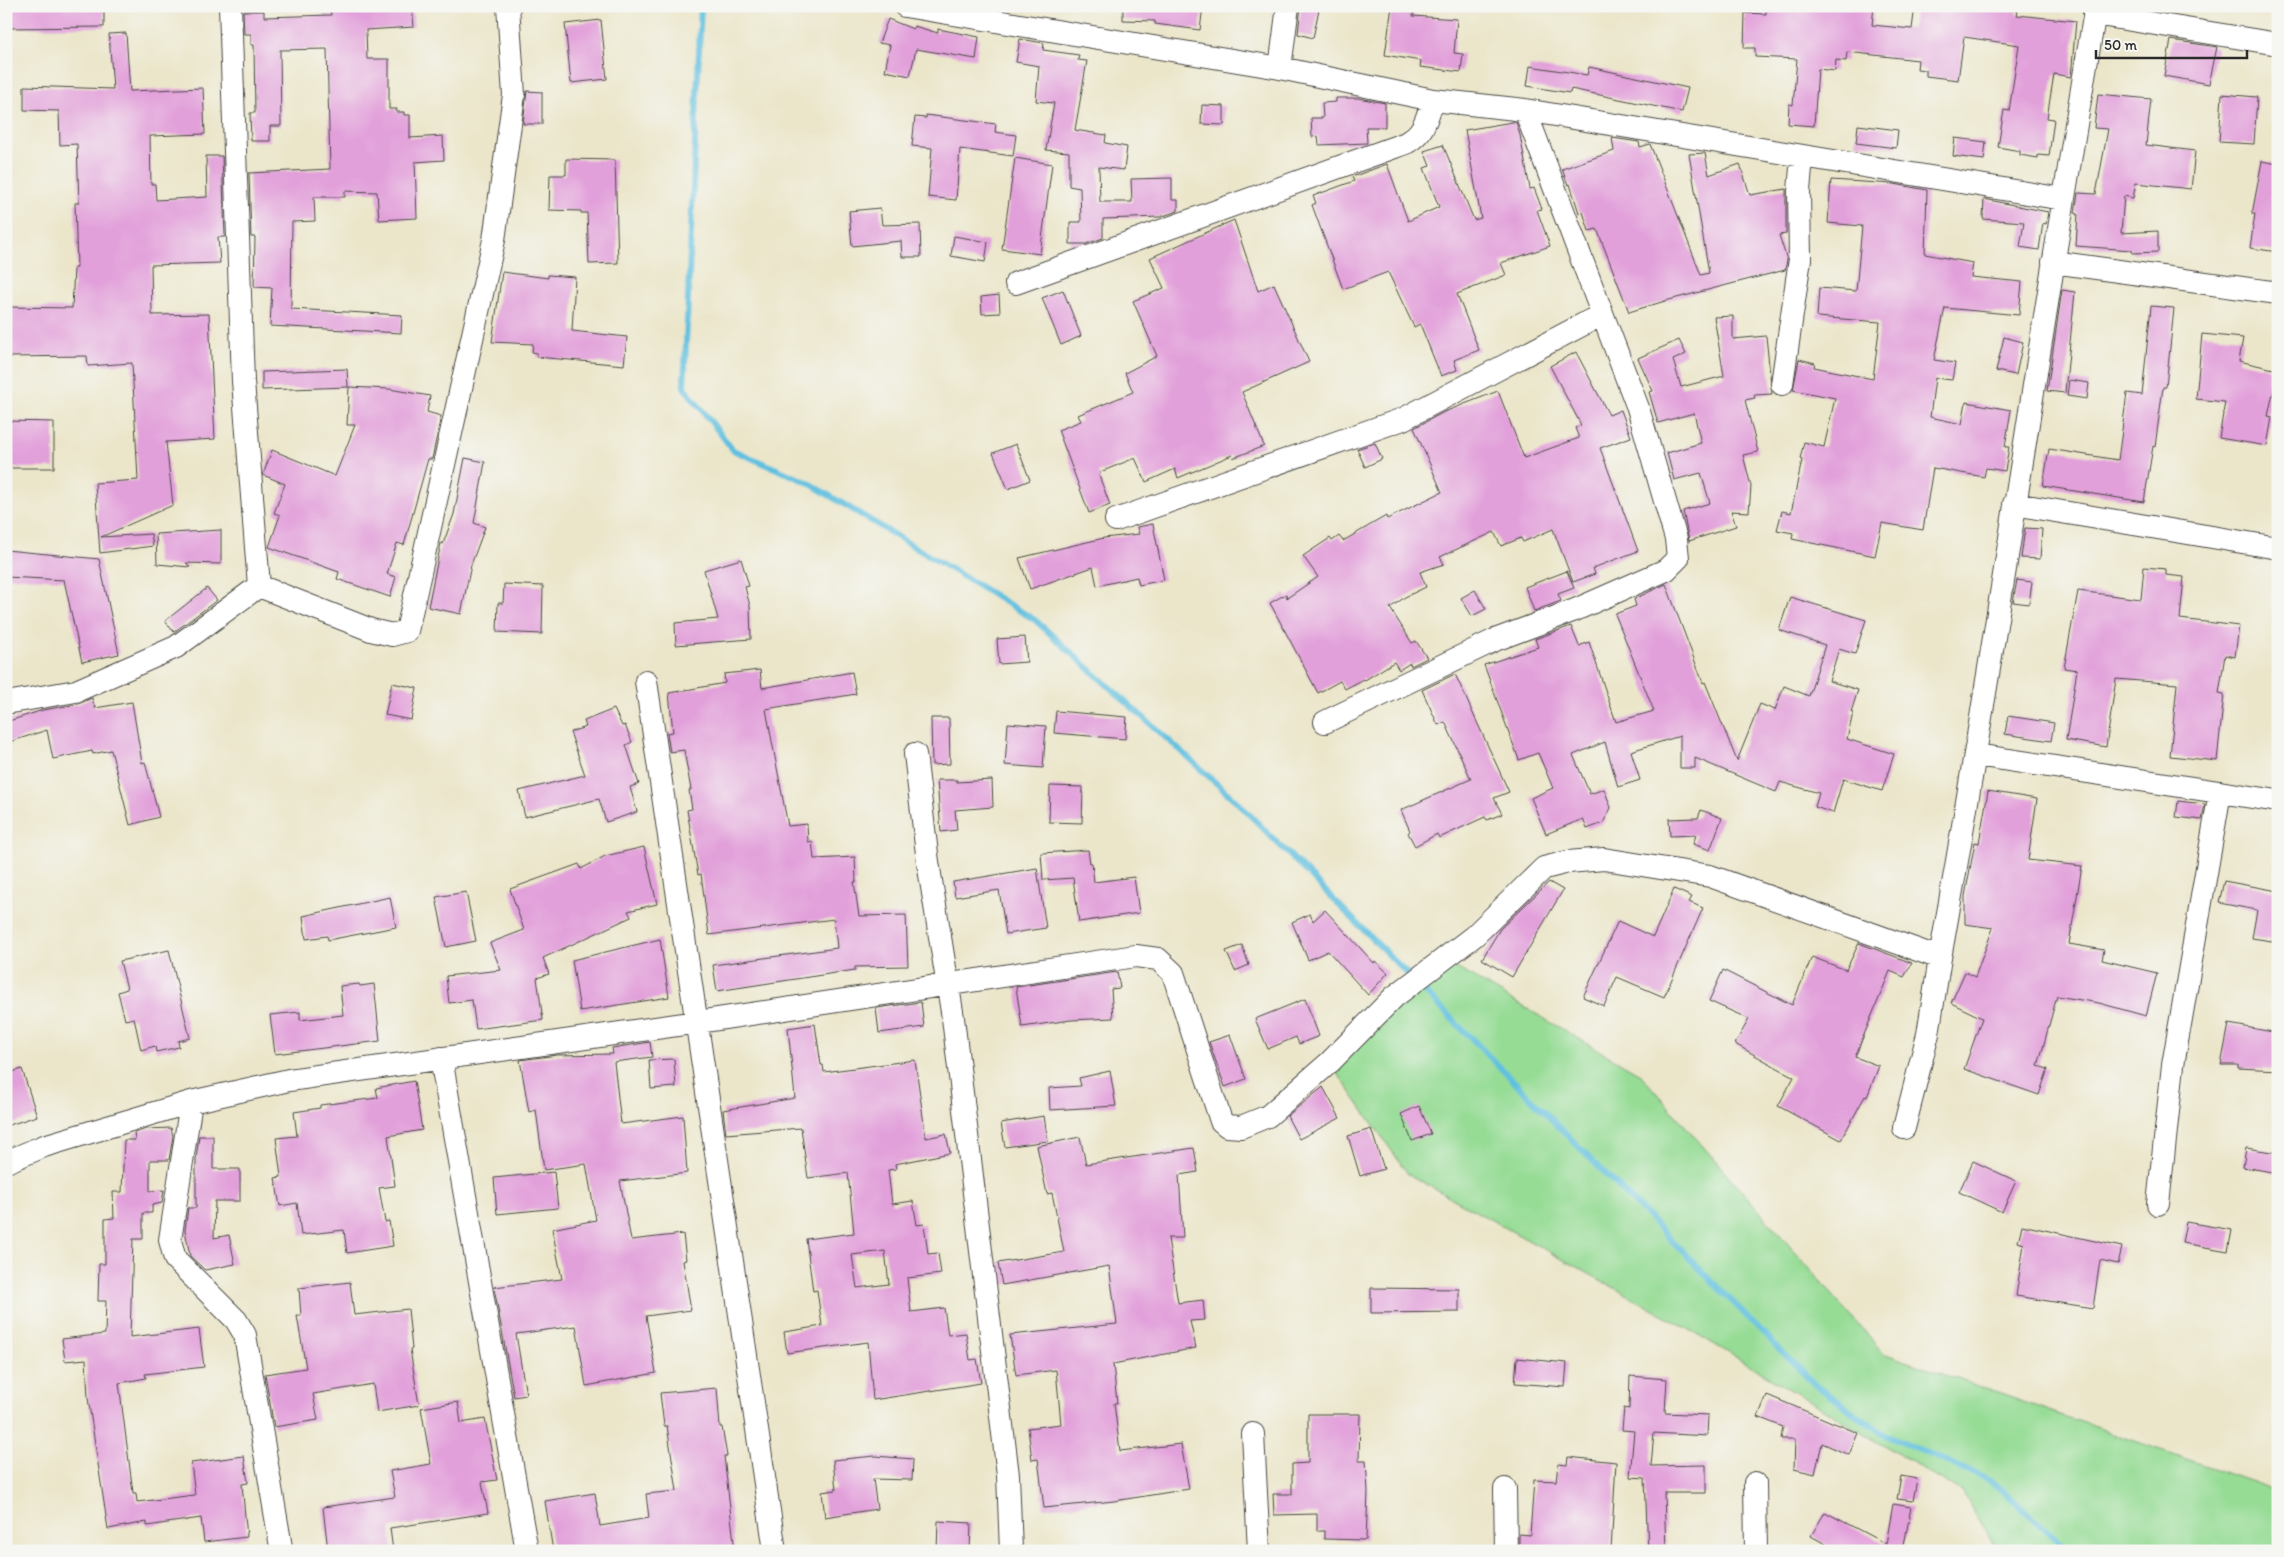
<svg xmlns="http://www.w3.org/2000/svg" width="2284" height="1557" font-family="Itim,sans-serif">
<rect width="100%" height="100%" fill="#f6f6f2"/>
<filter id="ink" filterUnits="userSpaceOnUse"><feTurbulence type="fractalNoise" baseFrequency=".02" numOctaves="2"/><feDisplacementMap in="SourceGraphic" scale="10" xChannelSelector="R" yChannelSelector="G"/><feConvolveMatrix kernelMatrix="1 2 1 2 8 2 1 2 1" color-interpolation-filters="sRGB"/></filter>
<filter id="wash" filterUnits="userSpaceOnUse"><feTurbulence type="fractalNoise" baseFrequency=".0096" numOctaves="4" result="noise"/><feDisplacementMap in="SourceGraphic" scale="20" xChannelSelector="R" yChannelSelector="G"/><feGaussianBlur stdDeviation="1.12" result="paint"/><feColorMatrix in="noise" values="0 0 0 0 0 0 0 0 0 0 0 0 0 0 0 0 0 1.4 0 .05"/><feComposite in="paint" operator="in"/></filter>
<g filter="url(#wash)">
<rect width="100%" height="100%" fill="#ebe6ca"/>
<path fill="#96dc95" stroke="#608460" d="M1434 955 1640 1074 1883 1353 2278 1491V1551H1998L1961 1491 1680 1324 1408 1174 1333 1067Z"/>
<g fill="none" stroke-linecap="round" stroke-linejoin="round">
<path stroke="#61c0df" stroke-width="6" d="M701 6 684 387 733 450 807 482 1035 620 1235 800 1813 1383 1885 1435 1991 1481 2061 1544 2083 1551"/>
</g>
<g id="blocks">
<path fill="#e2a0da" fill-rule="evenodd" d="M6 6H104V27L6 28Z
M330 6H412L414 27 366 30 367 59H389V109H397L396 112H404V115H410V138L443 136 444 160 415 162 417 218 379 220 377 192 345 191V197H314L315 221 292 222 291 309 402 315 401 333 270 326 272 288 254 287 255 237H251L249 173 330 169 327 49 280 50 281 126H270V141H251L250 113H255L254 45H251V34H244L243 11H264V17L331 15Z
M1123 6H1203L1200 30 1155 24V21L1123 20Z
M1301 6 1319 9 1313 38 1298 34Z
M1392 6H1415L1413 16 1457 19 1454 53 1463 54 1461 72 1420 67 1421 61 1385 55Z
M1766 6H1874L1872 25 1912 29 1915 6H1987L2018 11 2017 15 2076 21 2071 77 2054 74 2047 118 2054 119 2049 156 2038 155V158L2020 155V151L1998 147 2004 110 2009 111 2019 45 1964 37 1958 80 1926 76V70L1917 69 1918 60 1847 52 1846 61 1836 60 1835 71 1818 69 1814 126 1788 124 1789 104 1793 105 1797 59 1755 57V48H1744L1745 13 1766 14Z
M888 19 913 29 914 26 938 33V29L979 37 976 59 916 49 910 76 885 71 890 45 879 43Z
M601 20 607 79 571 83 565 24Z
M126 33 130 91 203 88 205 134 150 136 151 184H155L156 200 207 197 206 156H222L225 237H218L220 263 151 265 152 315 209 314 215 439 166 442 173 505 101 537 151 534 153 546 100 553 95 483 138 480 132 363 88 366 87 356 8 357 9 307 72 308 74 268H77L75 203H79L77 144 60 145 59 111 24 110V86L113 89 109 34Z
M1020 39 1044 43 1043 50 1079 55 1078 60 1087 61 1075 130 1106 135 1105 143 1127 147 1124 170 1099 167 1100 202H1132L1131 179 1172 178V200H1178V211L1160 217 1103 219V238L1086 244H1070V222H1081L1080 188 1069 186V152L1046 150 1054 103 1036 101 1039 66 1016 62Z
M2171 40 2217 47 2209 84 2164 76Z
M1530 66 1587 75 1589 67 1688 88 1682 112 1571 89 1570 93 1527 86Z
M527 91 542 92V124H523Z
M2098 94 2151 99 2146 145 2195 151 2191 189 2136 183 2133 198 2124 196 2121 233 2158 231V252L2132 253V250L2076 246 2078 214 2075 213 2078 193 2096 194 2108 129 2094 128Z
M2222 94 2257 97 2254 144 2219 142Z
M1336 98H1358L1385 103V127H1366L1367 143 1319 145 1318 136 1312 137 1311 118H1323L1322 103 1336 102Z
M1202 105 1224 106V125L1201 124Z
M926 115 996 124 995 132 1016 135 1013 156 960 149 956 200 928 197 932 148 912 146 915 117 926 118Z
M1512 122H1516L1520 135 1530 189 1534 188 1542 209 1537 210 1550 246 1501 263 1506 275 1457 294 1479 350 1454 360 1457 370 1441 376 1420 324 1414 327 1388 272 1343 289 1312 205 1316 203 1313 196 1354 181 1352 177 1387 164 1408 221 1439 207 1424 168 1430 166 1424 151 1443 145 1474 220 1481 218 1465 130Z
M1858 125 1898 130 1896 148 1856 143Z
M1612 138 1639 142 1640 147 1650 144 1701 275 1709 273 1689 154 1705 153 1709 175 1740 164 1750 195 1786 189V234L1779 235 1787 260 1785 270 1665 301 1629 312 1597 229 1589 231 1583 212 1579 213 1570 184 1568 185 1562 169 1614 151Z
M1955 138 1986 142 1984 160 1953 156Z
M1015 158 1052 164 1040 254 1002 249Z
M566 159 615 160 618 263 589 264 587 213H581V211L549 210 550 175H566Z
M2262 161 2278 164V252L2250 248 2255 214H2252Z
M1831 180 1894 184 1927 190 1925 254 1973 263 1971 277 2022 282 2019 315 1945 308 1934 360 1955 363 1952 380 1935 378 1930 417 1962 424 1966 402 2011 410 2005 447H2009L2005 471 1986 468 1984 477 1933 468 1923 530 1882 523 1875 556 1792 539 1793 533 1777 530 1782 511 1791 513 1802 460 1800 459 1804 442 1824 447 1835 398 1793 390 1799 359 1815 363 1814 367 1873 379 1880 322 1817 317 1819 288 1856 291 1862 226 1828 223Z
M1984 199 2048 212 2046 224 2043 223 2039 250 2020 247 2024 222 1983 219Z
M880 208 882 225 920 224 921 257H902L901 241 852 246 849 211Z
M1234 220 1258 291 1274 284 1309 362 1242 392 1264 446 1233 458 1232 455 1178 478 1175 469 1146 482 1135 458 1098 473 1110 505 1089 513 1058 430 1081 421 1078 415 1133 392 1125 373 1157 356 1133 301 1164 288 1150 258Z
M954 236 988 242 985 262 951 256Z
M502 272 548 278V275L575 277 572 331 627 337 624 365 537 357V353L532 352 533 344 492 342Z
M1063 290 1081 336 1061 345 1042 298Z
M2062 290 2075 292 2065 393 2047 391Z
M999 295 1000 313 982 314 981 297Z
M2151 306 2174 308 2166 387H2163L2155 447 2153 446 2144 502 2043 486 2049 449 2118 460 2127 393 2142 395Z
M1733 316V339L1766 336 1772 394 1754 395 1755 398 1745 400 1758 452 1743 455 1751 486 1749 512 1731 511 1736 526 1689 541 1683 511 1710 503 1701 473 1674 480 1667 453 1701 443 1694 413 1658 423 1649 392 1653 391 1638 358 1679 340 1686 354 1673 360 1681 387 1724 376 1714 317Z
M2202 334 2243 338 2239 361 2278 370 2268 416 2272 417 2267 446 2219 438 2225 402 2196 399Z
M2004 337 2023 342 2016 375 1996 371Z
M1576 352 1609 415 1621 410 1631 437 1600 448 1638 551 1593 568 1595 574 1573 582 1553 529 1523 542 1521 538 1501 546 1494 532 1440 557 1444 564 1420 572 1426 587 1405 597 1390 608 1412 643 1416 641 1427 658 1411 666 1410 663 1399 670 1394 662 1365 680 1364 679 1345 689 1340 681 1318 693 1270 603 1286 594 1287 598 1318 577 1303 556 1330 538 1332 541 1339 536 1343 541 1386 516 1387 519 1442 492 1414 428 1444 412 1498 391 1524 458 1579 438 1575 428 1581 425 1550 366Z
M347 369 348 387 262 390V372Z
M2069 380 2089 383 2087 399 2067 396Z
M349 387 389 389 430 396 427 412 441 416 432 459H428L404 545 397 543 387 574 396 577 390 597 337 579 339 572 269 547 280 515 274 513 285 484 263 475 272 450 335 476 355 425H347Z
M6 421 54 422V468H6Z
M1375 443 1382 459 1365 467 1357 449Z
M1016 444 1030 480 1008 489 993 453Z
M465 458 485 462 474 523 485 527 471 565 461 614 428 607 441 543 443 544 454 514Z
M1153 524 1164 580 1139 585 1137 577 1097 586 1093 567 1030 589 1019 558 1104 538 1139 534 1137 527Z
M2025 528 2042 529 2040 559 2021 558Z
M221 530V564L186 563 190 567 157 564 156 534Z
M6 550 99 559 119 654 82 662 64 580 6 577Z
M741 559 749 586 745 587 750 606 751 639 676 645 675 623 718 619 704 570Z
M2144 567 2166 569V575L2184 577 2180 619 2239 626 2235 657 2225 655 2219 693 2224 694 2217 761 2170 756 2177 684 2116 679 2106 747 2066 740 2077 670 2064 668 2078 591 2141 599Z
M1567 571 1574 588 1558 594 1561 601 1534 611 1525 587Z
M2017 580 2032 582 2029 604 2013 602Z
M504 584 543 586 542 634 497 632 498 603H503Z
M1666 584 1703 683 1705 682 1737 761 1760 704 1775 710 1784 686 1809 696 1825 645 1779 630 1790 597 1866 620 1855 654 1839 649 1829 681 1858 690 1851 712 1853 713 1847 739 1894 754 1882 791 1843 779 1833 813 1815 807 1819 793 1780 782 1776 792 1695 758V768H1680V736L1631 751 1640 780 1618 787 1605 742 1573 755 1590 794 1604 789 1611 808 1603 823 1587 829 1583 819 1546 834 1531 798 1553 788 1538 753 1519 760 1484 665 1538 647 1535 639 1571 626 1579 646 1589 642 1616 722 1654 711 1615 614 1636 606 1634 599Z
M207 588 217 600 174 632 165 621Z
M1475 590 1486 609 1472 616 1461 598Z
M1025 637 1027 662 999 664 997 639Z
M760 670 762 688 852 672 856 694 766 709 771 736 788 826 807 824 808 842 812 841 814 859 855 857 856 882H854L859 916 906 915 908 966 855 967V970L717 991 713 965 837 948 834 919 709 935 701 874 698 875 687 810 692 809 689 790H691L684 750 670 752 667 733 673 732 669 693 725 683 724 674Z
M1455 674 1509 792 1494 798 1502 814 1487 820 1485 817 1439 838 1437 834 1415 846 1408 833 1410 831 1401 810 1471 779 1445 722 1438 725 1422 690Z
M392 683 417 688 411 720 385 715Z
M92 698 95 708 132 702 142 763 145 762 159 817 130 825 111 750 93 754 92 751 53 759 47 730 6 743V722L43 710 78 704Z
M614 709 622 726 625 725 632 742 626 745 639 784 630 787 637 812 606 822 599 799 525 817 519 791 585 775 570 732 586 727 584 721Z
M1056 711 1127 717 1125 739 1054 733Z
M2008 716 2054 723 2051 741 2005 734Z
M931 718H949L950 764 932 765Z
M1008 723 1046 726 1043 768 1005 765Z
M937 780H957V782L992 780 993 807 955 810 957 830 941 832Z
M1050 786 1083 787 1082 823 1049 822Z
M1988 791 2037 799 2028 860 2082 866 2069 944 2104 950 2102 960 2157 973 2146 1016 2099 1003 2057 996 2038 1066 2048 1069 2039 1095 1964 1069 1982 1018 1951 1003 1965 972 1975 977 1993 928 1965 924V896L1975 842 1979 843Z
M2178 801 2205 804 2202 820 2176 817Z
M1701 810 1722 818 1710 850 1693 844 1696 835 1670 836 1669 819 1698 818Z
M644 847 657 904 628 911 631 917 543 958 549 974 537 978 543 1020 476 1029 472 1000 449 1003 446 976 501 970 490 943 524 930 510 889 579 864 581 869 605 856Z
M1088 850 1090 863H1092L1094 882 1134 877 1139 913 1079 922 1073 878 1043 880 1041 853Z
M1037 868 1046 928 1006 934 999 890 955 897 953 882Z
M2224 881 2278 891V942L2252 938 2257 910 2219 903Z
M1549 882 1563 890 1512 977 1482 959 1500 929Z
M1674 889 1692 897 1689 902 1703 908 1664 997 1617 977 1604 1006 1583 997 1618 921 1653 937Z
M466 892 476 941 446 947 436 897Z
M390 897 396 927 328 940 327 936 306 939 303 916Z
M1325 910 1374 963 1375 961 1388 973 1368 995 1328 951 1308 960 1292 922 1310 914 1313 921Z
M660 939 669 997 580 1011 572 960Z
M1859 943 1912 963 1904 977 1890 971 1855 1057 1879 1066 1867 1097 1865 1096 1841 1140 1778 1106 1794 1077 1735 1044 1749 1019 1709 1001 1723 970 1792 1005 1812 957 1846 970Z
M1242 945 1249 965 1235 971 1226 951Z
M169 950 190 1038 178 1041 179 1047 156 1052 155 1046 141 1050 134 1018 125 1020 118 992 127 989 120 961Z
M1117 972 1120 988 1111 989 1113 1018 1071 1020 1022 1027 1016 987Z
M359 984 360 986 374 984 380 1041 275 1054 270 1015 300 1012V1020L343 1015 340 986Z
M1305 999 1319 1036 1299 1044 1296 1037 1268 1049 1255 1019Z
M921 1002 924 1027 879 1033 876 1008Z
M815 1024 821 1065H823L824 1072 915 1060 926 1138 946 1134 950 1153 895 1164 896 1169 888 1170 892 1204 913 1201 917 1225 924 1224 928 1254 938 1253 941 1274 907 1278 911 1312 944 1308 948 1335 966 1333 970 1360 977 1359 981 1383 873 1400 868 1342 787 1353 784 1332 822 1326 817 1290 813 1291 806 1239 854 1233 848 1173 808 1178 801 1128 726 1134 723 1110 795 1098 788 1028ZM885 1251 889 1284 857 1288 852 1255Z
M2229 1024 2278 1033V1070L2238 1068V1065H2221Z
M1230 1035 1246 1079 1225 1087 1209 1042Z
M650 1042 652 1057 614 1062 621 1124 683 1116 687 1173 620 1181 631 1240 683 1234 686 1260 683 1261 691 1310 646 1316 656 1373 586 1386 576 1326 516 1334 526 1395 514 1397 494 1287 562 1279 552 1229 596 1220 586 1164 544 1170 536 1110 529 1112 520 1060 557 1055 613 1054 612 1048Z
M674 1059 676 1087 651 1089 649 1060Z
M22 1069 37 1116 6 1126V1074Z
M1110 1071 1116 1106 1050 1110 1049 1088 1081 1086 1079 1078Z
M414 1081 422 1130 388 1136 395 1186 379 1188 385 1222 389 1221 393 1246 347 1253 344 1230 301 1235 297 1203 280 1206 275 1178 281 1177 276 1138 297 1136 294 1112 320 1108V1105L378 1098 376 1088Z
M1323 1087 1340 1118 1299 1139 1287 1116Z
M1419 1106 1431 1134 1412 1141 1401 1114Z
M1044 1116 1048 1141 1005 1147 1001 1123Z
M171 1128 173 1136 169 1160H150V1191L164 1190 162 1203 152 1205V1213H143V1239H133L130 1337 199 1329 204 1367 145 1374 146 1378 119 1383 133 1493H136L137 1502 195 1495 191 1463 244 1456 248 1483 242 1484 247 1537 204 1542 201 1518 147 1526V1522L108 1529 88 1398 86 1359 65 1361 62 1339 105 1334 106 1301H98L99 1264H105V1219L114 1218 113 1192H122L124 1140H135L134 1133 146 1129Z
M1371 1129 1384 1169 1360 1176 1348 1136Z
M199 1136H213V1169H240V1201H215L214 1238 229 1235 235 1264 205 1270 190 1256 185 1230 188 1208H196V1159Z
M1080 1137 1086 1164 1194 1148 1198 1172 1179 1175 1183 1238H1168L1178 1303 1203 1300 1205 1320 1190 1321 1196 1348 1113 1364 1117 1403H1114L1120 1451 1181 1444 1189 1489 1114 1501 1044 1508 1038 1459 1032 1460 1028 1428 1061 1424 1056 1370 1016 1375 1010 1335 1117 1324 1109 1266 1002 1285 998 1263 1064 1252 1052 1193 1047 1194 1037 1146Z
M2246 1148 2278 1153V1173L2243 1167Z
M1973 1161 2016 1181 2002 1212 1959 1192Z
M554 1172 558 1208 497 1214 494 1178Z
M2186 1222 2232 1230 2228 1251 2182 1243Z
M2022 1225 2122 1247 2118 1264 2100 1260 2093 1308 2016 1296 2024 1244 2018 1242Z
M350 1282 354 1315 408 1309 412 1349H410L419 1405 377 1412 373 1384 313 1394 318 1420 274 1427 265 1374 306 1368 297 1316H301L299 1288Z
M1371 1288 1459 1289V1312L1371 1313Z
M1517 1358 1567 1363 1565 1387 1515 1383Z
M1630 1376 1667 1379 1665 1413 1708 1415 1707 1436 1654 1433 1651 1466 1706 1465V1493H1664L1666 1551H1648L1645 1478 1630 1477 1634 1431 1622 1430 1624 1408 1629 1409Z
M717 1388 720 1427H722L727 1456H724L735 1551H553L545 1501 595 1493 600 1526 649 1518 646 1494 677 1491 667 1426H664L660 1393Z
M1767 1395 1858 1433 1849 1455 1822 1443 1815 1474 1794 1469 1795 1439H1781L1783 1427 1758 1417Z
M458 1402 461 1423 485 1419 497 1480 482 1482 488 1513 390 1528 393 1551H328L323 1507 395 1497 390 1471 431 1464 421 1408Z
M1308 1414H1360L1359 1461H1366L1368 1491 1366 1540 1324 1539V1531H1317V1514L1274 1515 1273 1494H1292V1464L1308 1463Z
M875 1456 913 1459 912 1480 873 1479 877 1509 825 1517 822 1492 836 1490 833 1460Z
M1568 1457 1616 1462 1611 1551H1519V1534L1530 1535 1534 1480 1556 1481 1558 1464 1567 1465Z
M1901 1476 1917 1479 1913 1501 1897 1499Z
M1893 1504 1911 1507 1903 1551H1838L1811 1536 1825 1512 1886 1544Z
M938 1521 971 1523 970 1551H937Z"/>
</g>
</g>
<g filter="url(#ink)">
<use href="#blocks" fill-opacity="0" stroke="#484743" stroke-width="1"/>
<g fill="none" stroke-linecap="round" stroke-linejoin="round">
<defs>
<path id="minor" d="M905 6 1280 68 1433 100 1525 110 2063 199
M2094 14 2278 44
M1280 68 1288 6
M2053 262 2278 293
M1016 283 1406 143C1425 132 1426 119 1433 100
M1782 384 1800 259 1799 191 1802 156
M2014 504 2278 548
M1116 520 1403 419 1601 315
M259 586 371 630 392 635 407 631 494 240 514 95 508 6
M646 681 775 1551
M6 703 76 691 176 647 259 586 243 381 230 6
M1325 722 1495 640 1575 610 1666 570 1678 558 1676 539 1638 408 1525 110
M915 754 928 862 953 1018 981 1251 1008 1475 1011 1551
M1976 755 2278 801
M441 1058 527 1551
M191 1102 170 1240 175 1259 236 1320 245 1335 281 1547
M1904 1128 1928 1034 1940 958
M6 1162 44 1146 191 1102 289 1080 698 1022 1136 956 1158 959 1173 973 1221 1121 1227 1126 1241 1127 1268 1116 1330 1062 1394 997 1474 936 1544 868 1568 862 1604 859 1710 876 1940 958C1997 642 2041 323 2096 6
M2158 1204 2173 1065 2220 792
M1253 1434 1259 1551
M1755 1483 1756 1551
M1505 1489 1506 1551"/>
</defs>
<use href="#minor" stroke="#484743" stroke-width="24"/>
<use href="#minor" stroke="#fff" stroke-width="22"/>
</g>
</g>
<rect width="2284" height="1557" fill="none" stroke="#f6f6f2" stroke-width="25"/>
<path d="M2096 50v8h151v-8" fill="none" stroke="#2b2b2b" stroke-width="2.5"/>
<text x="2104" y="50" font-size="15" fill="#2b2b2b" stroke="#f6f6f2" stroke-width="4" paint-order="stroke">50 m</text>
</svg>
